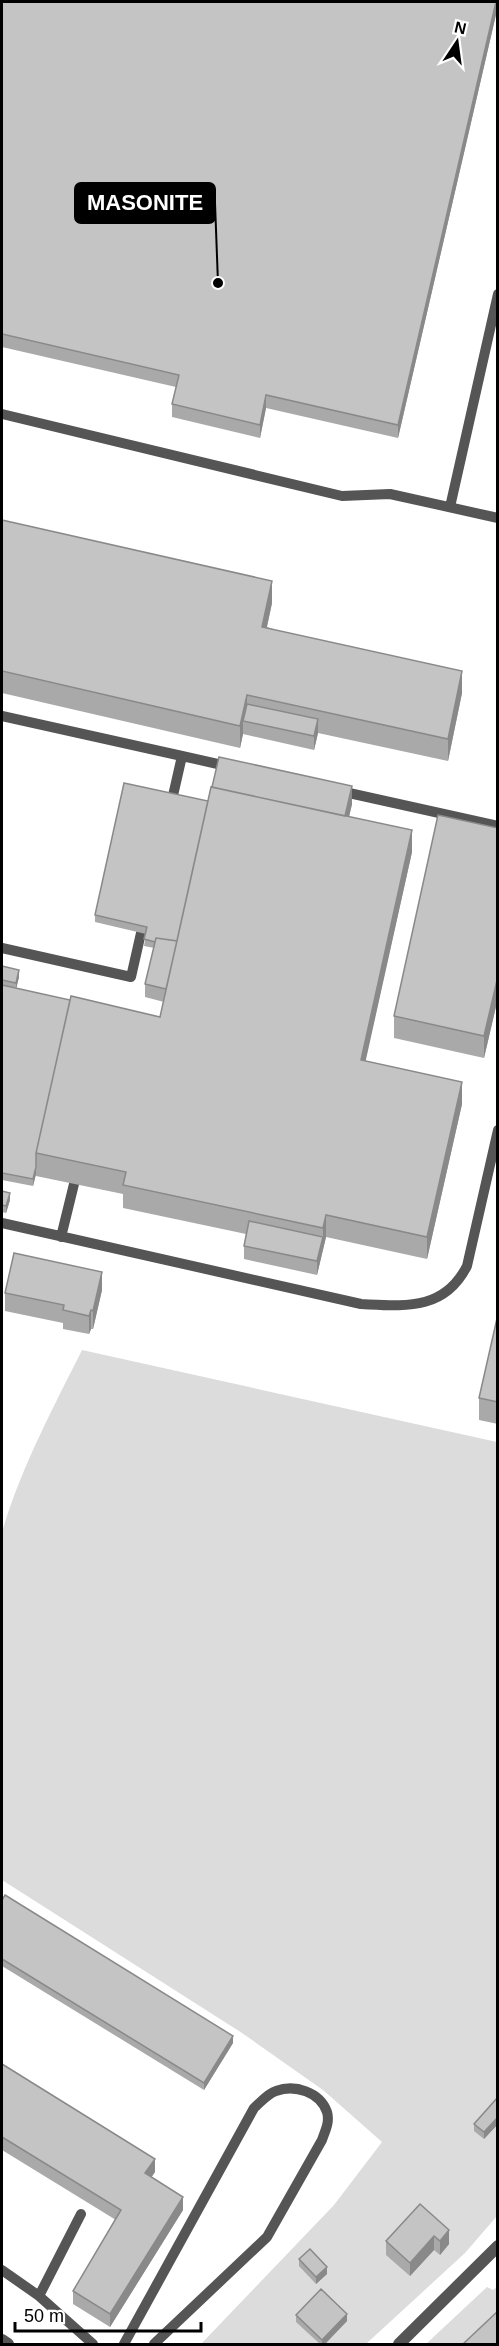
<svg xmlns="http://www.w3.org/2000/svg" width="499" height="2346" font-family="Helvetica,sans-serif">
<rect width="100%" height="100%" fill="#fff"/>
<path fill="#dcdcdc" d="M82 1350 497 1442V2216L465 2253 366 2344H201L334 2205 382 2142 323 2090 242 2033 2 1880V1532C21 1468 52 1410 82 1350Z
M487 2287 493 2290 497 2287V2344H426Z"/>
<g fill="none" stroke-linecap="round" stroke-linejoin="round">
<path stroke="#555" stroke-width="10" d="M2 414 342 496 390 494 498 518
M450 507 498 294
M2 716 182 756
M340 791 498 826
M172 800 182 756 231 767
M2 948 131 977 141 933
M2 1223 361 1304C405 1306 444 1311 467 1266L498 1130
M61 1237 74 1184
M2 2270 39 2296 93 2344
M39 2296 81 2214
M124 2344 254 2108C261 2102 267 2094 276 2091 295 2084 320 2092 327 2112 330 2122 325 2131 322 2140L267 2237 154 2344"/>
<path stroke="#555" stroke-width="12" d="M2 2340 8 2344"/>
<path stroke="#555" stroke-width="12" d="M399 2344 498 2246"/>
</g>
<path fill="#a9a9a9" d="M2 2H498V6L398 438 266 408 260 438 172 417V404L176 387 2 347Z
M2 520 272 603 267 627 462 693 448 761 318 733 314 750 243 734 240 748 2 693Z
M208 801 352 804 349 817 412 852 365 1061 462 1104 427 1259 326 1237 317 1275 244 1259V1246L246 1234 123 1208V1194L36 1176V1174L33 1186 2 1180V966L19 977 16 988 70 1000 160 1017 164 1002 145 997V984L154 948 144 946 146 934 95 922V915Z
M498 828V998L484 1058 394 1038V1016Z
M2 1191 10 1200 6 1213 2 1212Z
M102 1290 93 1329H91L89 1334 63 1329V1323L5 1311V1293Z
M498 1314V1424L479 1420V1398Z
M2 1900 233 2043 204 2090 2 1966Z
M2 2064 155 2172 151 2177 183 2210 110 2327 73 2304V2291L116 2220 2 2150Z
M498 2097V2124L484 2139 474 2131V2124Z
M420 2204 449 2244 440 2255 434 2250 410 2276 386 2255V2241Z
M299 2259 327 2274 316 2284 299 2266Z
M296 2315 347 2321 325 2344H320L296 2322Z"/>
<path fill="#898989" d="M496 2H498V6L398 438V425Z
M266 395V408L260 438V425Z
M272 581V603L262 649V627Z
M462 671V693L448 761V739Z
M247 695V717L243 721V734L240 748V726Z
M318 719V733L314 750V736Z
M352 786V804L344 838V820Z
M412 830V852L361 1082V1060Z
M19 970V977L16 990V983Z
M498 976V998L484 1058V1036Z
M462 1082V1104L427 1259V1237Z
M36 1167V1174L33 1186V1179Z
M10 1193V1200L6 1213V1206Z
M326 1215V1237L317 1275V1261L323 1237V1228Z
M102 1272V1290L93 1329V1311Z
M91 1310V1329L89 1334V1316Z
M233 2036V2043L204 2090V2083Z
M498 2117V2124L484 2139V2132Z
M155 2159V2172L145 2187V2173Z
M183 2197V2210L110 2327V2314Z
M449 2230V2244L440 2255V2241Z
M434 2236V2250L410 2276V2263Z
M327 2267V2274L316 2284V2277Z
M347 2314V2321L325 2344H322V2340Z"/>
<path fill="#c4c4c4" stroke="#898989" stroke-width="1.5" d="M2 2H496L398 425 266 395 260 425 172 404 179 375 2 334Z
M2 520 272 581 262 627 462 671 448 739 247 695 240 726 2 671Z
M247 704 318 719 314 736 243 721Z
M219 757 352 786 345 816 212 787Z
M124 783 208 801 177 941 156 938 155 942 144 939 147 927 95 915Z
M211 787 412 830 361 1060 462 1082 427 1237 326 1215 323 1228 123 1185 126 1172 36 1153 71 996 160 1017Z
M438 815 498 828V976L484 1036 394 1016Z
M156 938 177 941 166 989 145 984Z
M2 966 19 970 16 983 2 980Z
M2 985 70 1000 36 1153V1167L33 1179 2 1173Z
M2 1191 10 1193 6 1206 2 1205Z
M249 1221 323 1237 317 1261 244 1246Z
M14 1253 102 1272 93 1311 91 1310 89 1316 63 1310 64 1305 5 1293Z
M498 1314V1402L479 1398Z
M5 1895 233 2036 204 2083 2 1959V1900Z
M2 2064 155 2159 145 2173 183 2197 110 2314 73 2291 121 2210 2 2137Z
M498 2097V2117L484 2132 474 2124Z
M420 2204 449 2230 440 2241 434 2236 410 2263 386 2241Z
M310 2249 327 2267 316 2277 299 2259Z
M321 2289 347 2314 322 2340 296 2315Z
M498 2311V2344H463Z"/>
<path fill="none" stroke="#000" stroke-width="2" d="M218 283L215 203"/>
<circle fill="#000" stroke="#fff" stroke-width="2" cx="218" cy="283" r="6"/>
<rect fill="#000" stroke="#000" stroke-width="2" x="75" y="183" width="140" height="40" rx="6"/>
<g font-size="22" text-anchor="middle" font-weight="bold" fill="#fff">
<text x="145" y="210">MASONITE</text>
</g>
<rect width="499" height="2346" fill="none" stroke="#000000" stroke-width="6"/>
<g transform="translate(457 42) rotate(13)" stroke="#ffffff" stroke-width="4.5" paint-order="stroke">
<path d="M0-4.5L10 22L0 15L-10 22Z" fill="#000000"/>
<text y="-9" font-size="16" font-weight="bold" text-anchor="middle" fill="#000000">N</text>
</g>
<path d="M15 2322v9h186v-9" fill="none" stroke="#000000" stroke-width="3"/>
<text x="24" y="2322" font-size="18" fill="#000000" stroke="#ffffff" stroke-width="4.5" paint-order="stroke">50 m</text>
</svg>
